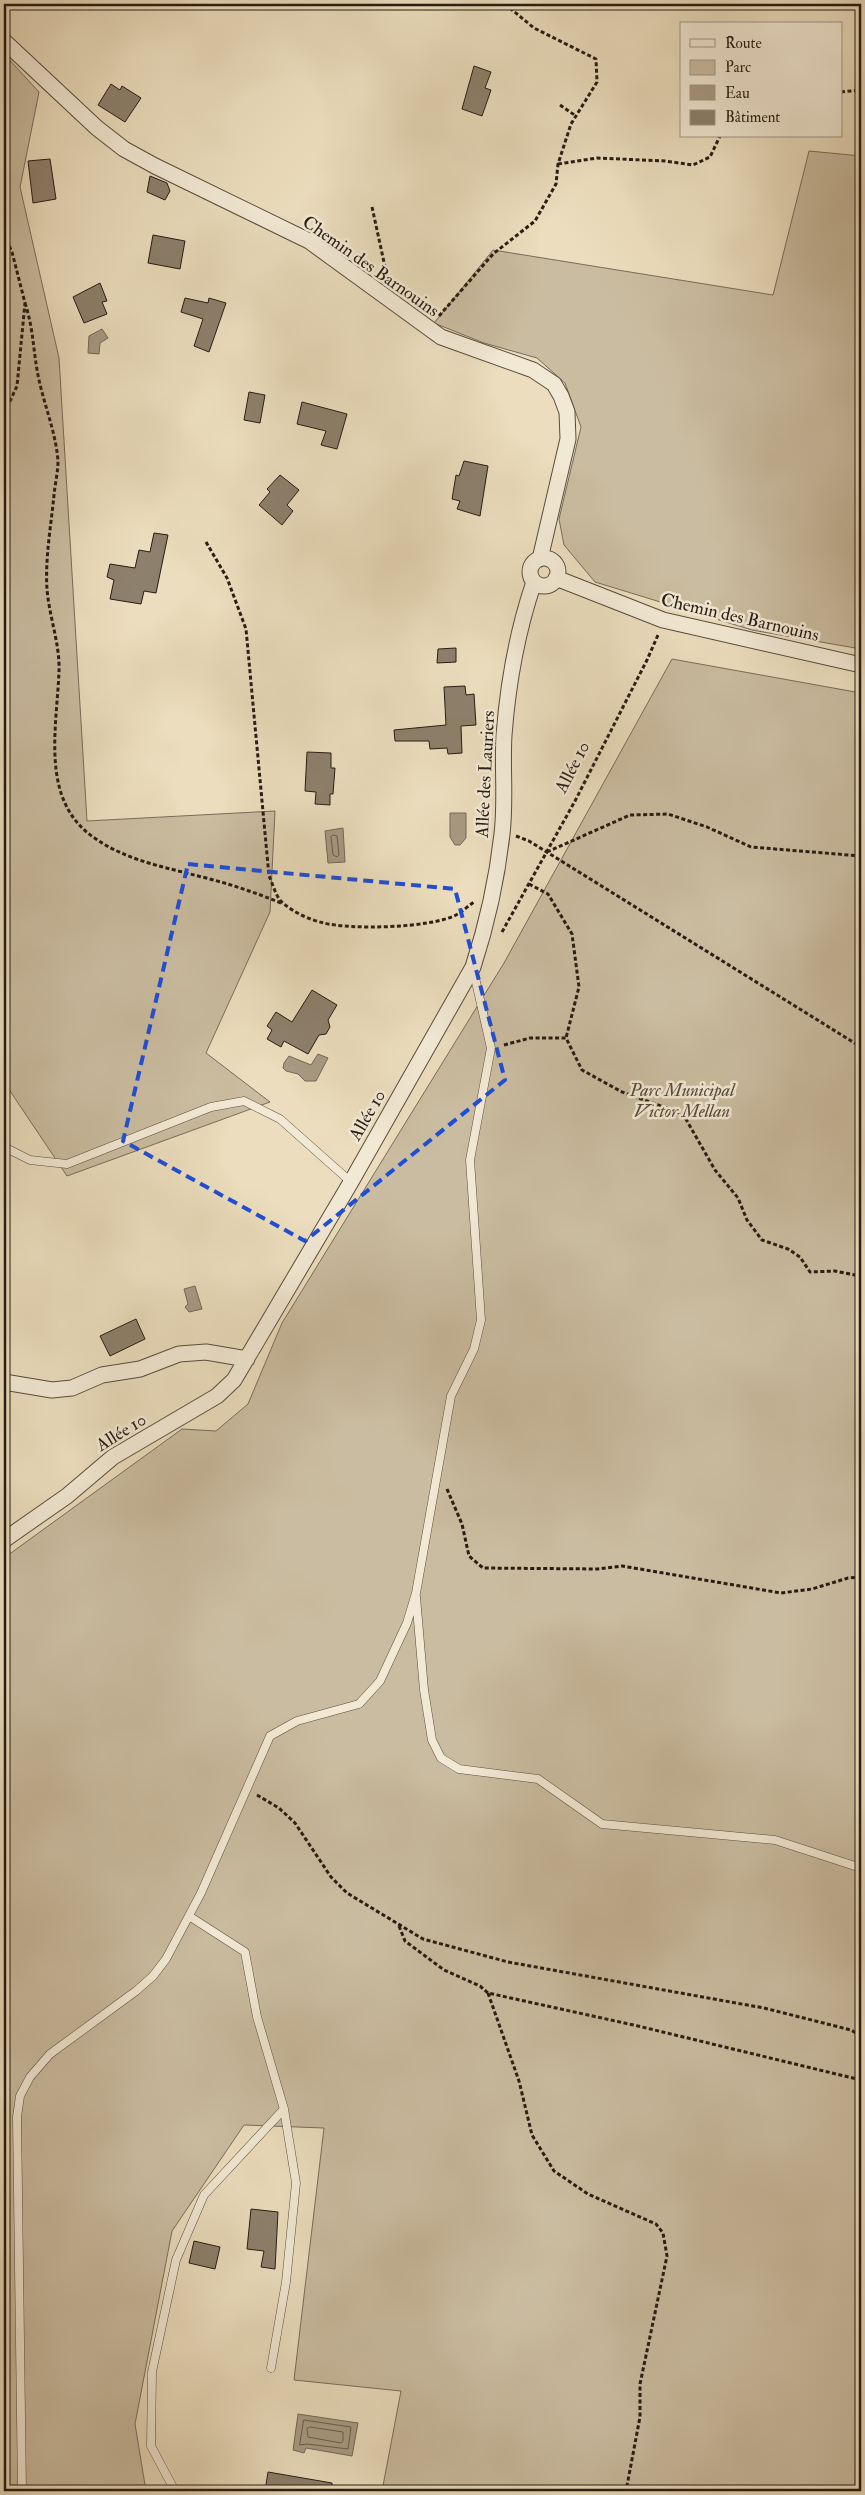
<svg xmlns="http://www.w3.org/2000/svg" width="865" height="2495" font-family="'IM FELL Double Pica',serif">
<rect width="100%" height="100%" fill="#ebddbd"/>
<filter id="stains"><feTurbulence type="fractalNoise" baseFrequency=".004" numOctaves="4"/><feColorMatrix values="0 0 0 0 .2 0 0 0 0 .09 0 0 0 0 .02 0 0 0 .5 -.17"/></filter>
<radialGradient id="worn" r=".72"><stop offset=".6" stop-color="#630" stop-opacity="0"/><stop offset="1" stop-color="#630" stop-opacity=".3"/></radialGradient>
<path fill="#cabca0" stroke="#786c5a" d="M4 54 39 92 20 187 59 358 87 821 275 811 270 912 206 1053 270 1102 67 1176 4 1082Z
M809 151 861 156V649L752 630 595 582 564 545 559 519 581 427 565 383 537 358 484 343 434 323 493 250 773 295Z
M672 659 861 693V2491H382L401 2391 294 2380 324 2128 244 2125 172 2231 135 2424 146 2491H4V1558L182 1429 216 1431 248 1404 282 1323 504 963Z"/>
<path fill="#a89b84" stroke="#746857" d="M102 329 108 338 100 343 99 354 88 353 89 336Z
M450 813H466V838L460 845H455L450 837Z
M343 828 345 862 328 863 325 831Z
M318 1054 328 1058 316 1081H305L298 1074 286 1071 283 1068 284 1063 289 1056 311 1065Z
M195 1286 202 1309 189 1312 185 1307 188 1304 184 1289Z
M298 2414 358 2423 352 2456 306 2448 304 2453 293 2450Z"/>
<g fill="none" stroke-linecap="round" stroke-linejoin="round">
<path stroke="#685c4c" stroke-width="1" d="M333 835 337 836 339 855 337 857 333 855 331 837Z
M304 2420 351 2427 348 2449 307 2444 300 2445Z
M310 2427 343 2432V2441L341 2443 308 2437 307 2429Z"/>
</g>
<path fill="#8d806c" stroke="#271c14" d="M474 66 491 72 485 88 491 90 482 116 462 109Z
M111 84 120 90 122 86 141 98 125 122 98 105Z
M50 159 56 199 33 203 28 161Z
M150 176 167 183 170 191 165 200 147 192Z
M153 235 185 241 180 269 148 263Z
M100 283 107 301 102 302 107 314 84 323 73 297Z
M185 298 208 303 209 298 226 303 209 352 194 346 203 319 181 312Z
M249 392 265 395 260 423 244 420Z
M302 402 347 414 337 449 321 445 326 431 297 424Z
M464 461 488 466 480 516 457 509 460 501 452 499 456 475 459 476Z
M280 475 299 490 287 505 293 511 282 525 259 505 270 492 267 489Z
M154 533 168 535 156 593 144 591 141 604 110 599 114 580 107 577 110 564 135 568 139 550 150 552Z
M456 648V662L437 663 438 649Z
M465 686 466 695 474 694 476 725 461 726 462 753 448 754 447 748 430 749 429 741H395L394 730 446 725 444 687Z
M307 752 331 753V768H335L333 794H330V805L315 804 316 792 305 791Z
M312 990 337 1005 328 1020 330 1027 326 1034 319 1035 308 1054 284 1041 281 1047 267 1039 272 1030 267 1026 276 1012 292 1022Z
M136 1319 145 1339 110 1356 100 1336Z
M251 2209 278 2212 275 2269 261 2267 264 2251 247 2249Z
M194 2241 220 2247 215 2269 189 2263Z
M268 2472 332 2483V2491H265Z"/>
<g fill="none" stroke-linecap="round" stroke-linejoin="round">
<defs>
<path id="lane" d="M4 1147 30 1160 67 1164 211 1107 244 1101 280 1119 351 1182
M416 1597 424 1690 432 1740 441 1758 459 1769 538 1779 602 1824 775 1840 861 1868
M189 1916 245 1952 257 2017 284 2109 296 2183 286 2282 271 2368
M22 2491 17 2117 20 2096 30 2077 50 2054 136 1991 153 1976 166 1959 201 1893 270 1736 297 1721 359 1704 380 1681 407 1623 416 1593 451 1396 474 1349 481 1320 470 1160 491 1048 473 969
M175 2491 151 2446 152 2372 176 2260 204 2195 284 2109"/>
<path id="street" d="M4 41 97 128 124 149 155 166 309 241 441 337 533 370 554 384 561 396 567 412 568 439 540 559
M530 572a14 14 0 1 1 28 0a14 14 0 1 1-28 0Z
M556 578 663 620 861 665
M4 1382 52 1390 72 1388 102 1375 140 1369 179 1354 206 1352 247 1359
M4 1540 67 1496 113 1457 217 1396 234 1380 351 1182 473 967C487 924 497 879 502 834 506 801 502 767 504 735 508 683 517 632 534 582"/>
</defs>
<use href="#lane" stroke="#584c3e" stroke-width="9"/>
<use href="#street" stroke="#584c3e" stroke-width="17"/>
<path stroke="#271c14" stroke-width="3" stroke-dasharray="4 2.5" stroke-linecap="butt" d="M841 92 861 90
M560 105 576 116
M558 164 597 158 665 161 693 165 710 157 720 136
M372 207 387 276
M4 234 12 252 25 303 17 386 4 414
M25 303C34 330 33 353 39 380 45 407 56 434 58 461 58 472 55 484 54 495 51 526 45 558 47 589 49 616 60 644 59 671 57 728 39 802 96 839 126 860 164 867 198 876 227 883 254 892 281 903
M439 316 493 254 535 221 556 184 558 164 571 124 597 82 596 59 534 28 505 4
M206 542 227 578 246 629 269 876C273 884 276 898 283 903 293 912 310 920 324 923 351 930 431 928 456 915 462 912 468 906 474 902
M516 836 529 841 861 1047
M547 852 630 815 668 814 707 827 751 847 861 856
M529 884 548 894 572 934 579 987 566 1038
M502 932 575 801 647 660 658 635
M504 1045 530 1038H566L582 1070 622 1092 683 1114 715 1170 738 1198 747 1220 762 1240 788 1249 800 1257 810 1272 835 1271 855 1275 861 1273
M447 1489 462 1524 469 1556 483 1568 598 1569 622 1566 781 1593 812 1589 848 1578 861 1577
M257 1795 279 1808 295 1823 331 1877 347 1893 423 1939 508 1962 764 2008 851 2030 861 2036
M399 1926 405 1941 444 1970 480 1986 488 1993 638 2026 861 2080
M488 1993 519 2081 532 2135 554 2171 588 2194 656 2224 663 2233 667 2256 640 2384V2417L626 2491"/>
<use href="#lane" stroke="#f2e9d4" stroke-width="8"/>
<use href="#street" stroke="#f2e9d4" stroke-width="15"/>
</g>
<path fill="none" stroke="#1d4ed8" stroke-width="4" stroke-dasharray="10 6" stroke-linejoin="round" d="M188 864 455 889 505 1080 305 1241 123 1141Z"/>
<g text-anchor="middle" stroke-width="5" stroke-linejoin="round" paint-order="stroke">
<g font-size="18" fill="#271c14" stroke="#f2e9d4">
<text transform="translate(371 266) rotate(35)" y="6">Chemin des Barnouins</text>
<text transform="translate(740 617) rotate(13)" y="6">Chemin des Barnouins</text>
<text transform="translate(572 767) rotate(-63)" y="6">Allée 10</text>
<text transform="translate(485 774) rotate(-87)" y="6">Allée des Lauriers</text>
<text transform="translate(367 1115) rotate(-60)" y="6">Allée 10</text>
<text transform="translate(121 1432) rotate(-32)" y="6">Allée 10</text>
</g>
<g font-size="18" font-style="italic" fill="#584c3e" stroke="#f2e9d4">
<text x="682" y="1096">Parc Municipal<tspan x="682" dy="21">Victor Mellan</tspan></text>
</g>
</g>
<rect width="865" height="2495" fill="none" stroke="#ebddbd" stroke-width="20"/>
<rect x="5" y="5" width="855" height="2485" fill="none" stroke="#271c14" stroke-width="2.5"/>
<rect x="10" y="10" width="845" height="2475" fill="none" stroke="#271c14"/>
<rect x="680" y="22" width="162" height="115" fill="#f2e9d4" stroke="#a19787"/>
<rect x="690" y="39" width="25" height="8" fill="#f2e9d4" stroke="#a19787"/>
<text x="725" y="48" font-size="15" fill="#271c14">Route</text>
<rect x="690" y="60" width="25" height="15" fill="#cabca0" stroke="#a19787"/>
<text x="725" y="72" font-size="15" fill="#271c14">Parc</text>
<rect x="690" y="85" width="25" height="15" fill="#a89b84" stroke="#a19787"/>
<text x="725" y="98" font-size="15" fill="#271c14">Eau</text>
<rect x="690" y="110" width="25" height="15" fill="#8d806c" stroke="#a19787"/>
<text x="725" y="122" font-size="15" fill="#271c14">Bâtiment</text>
<rect width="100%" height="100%" filter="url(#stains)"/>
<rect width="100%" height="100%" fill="url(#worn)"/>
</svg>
